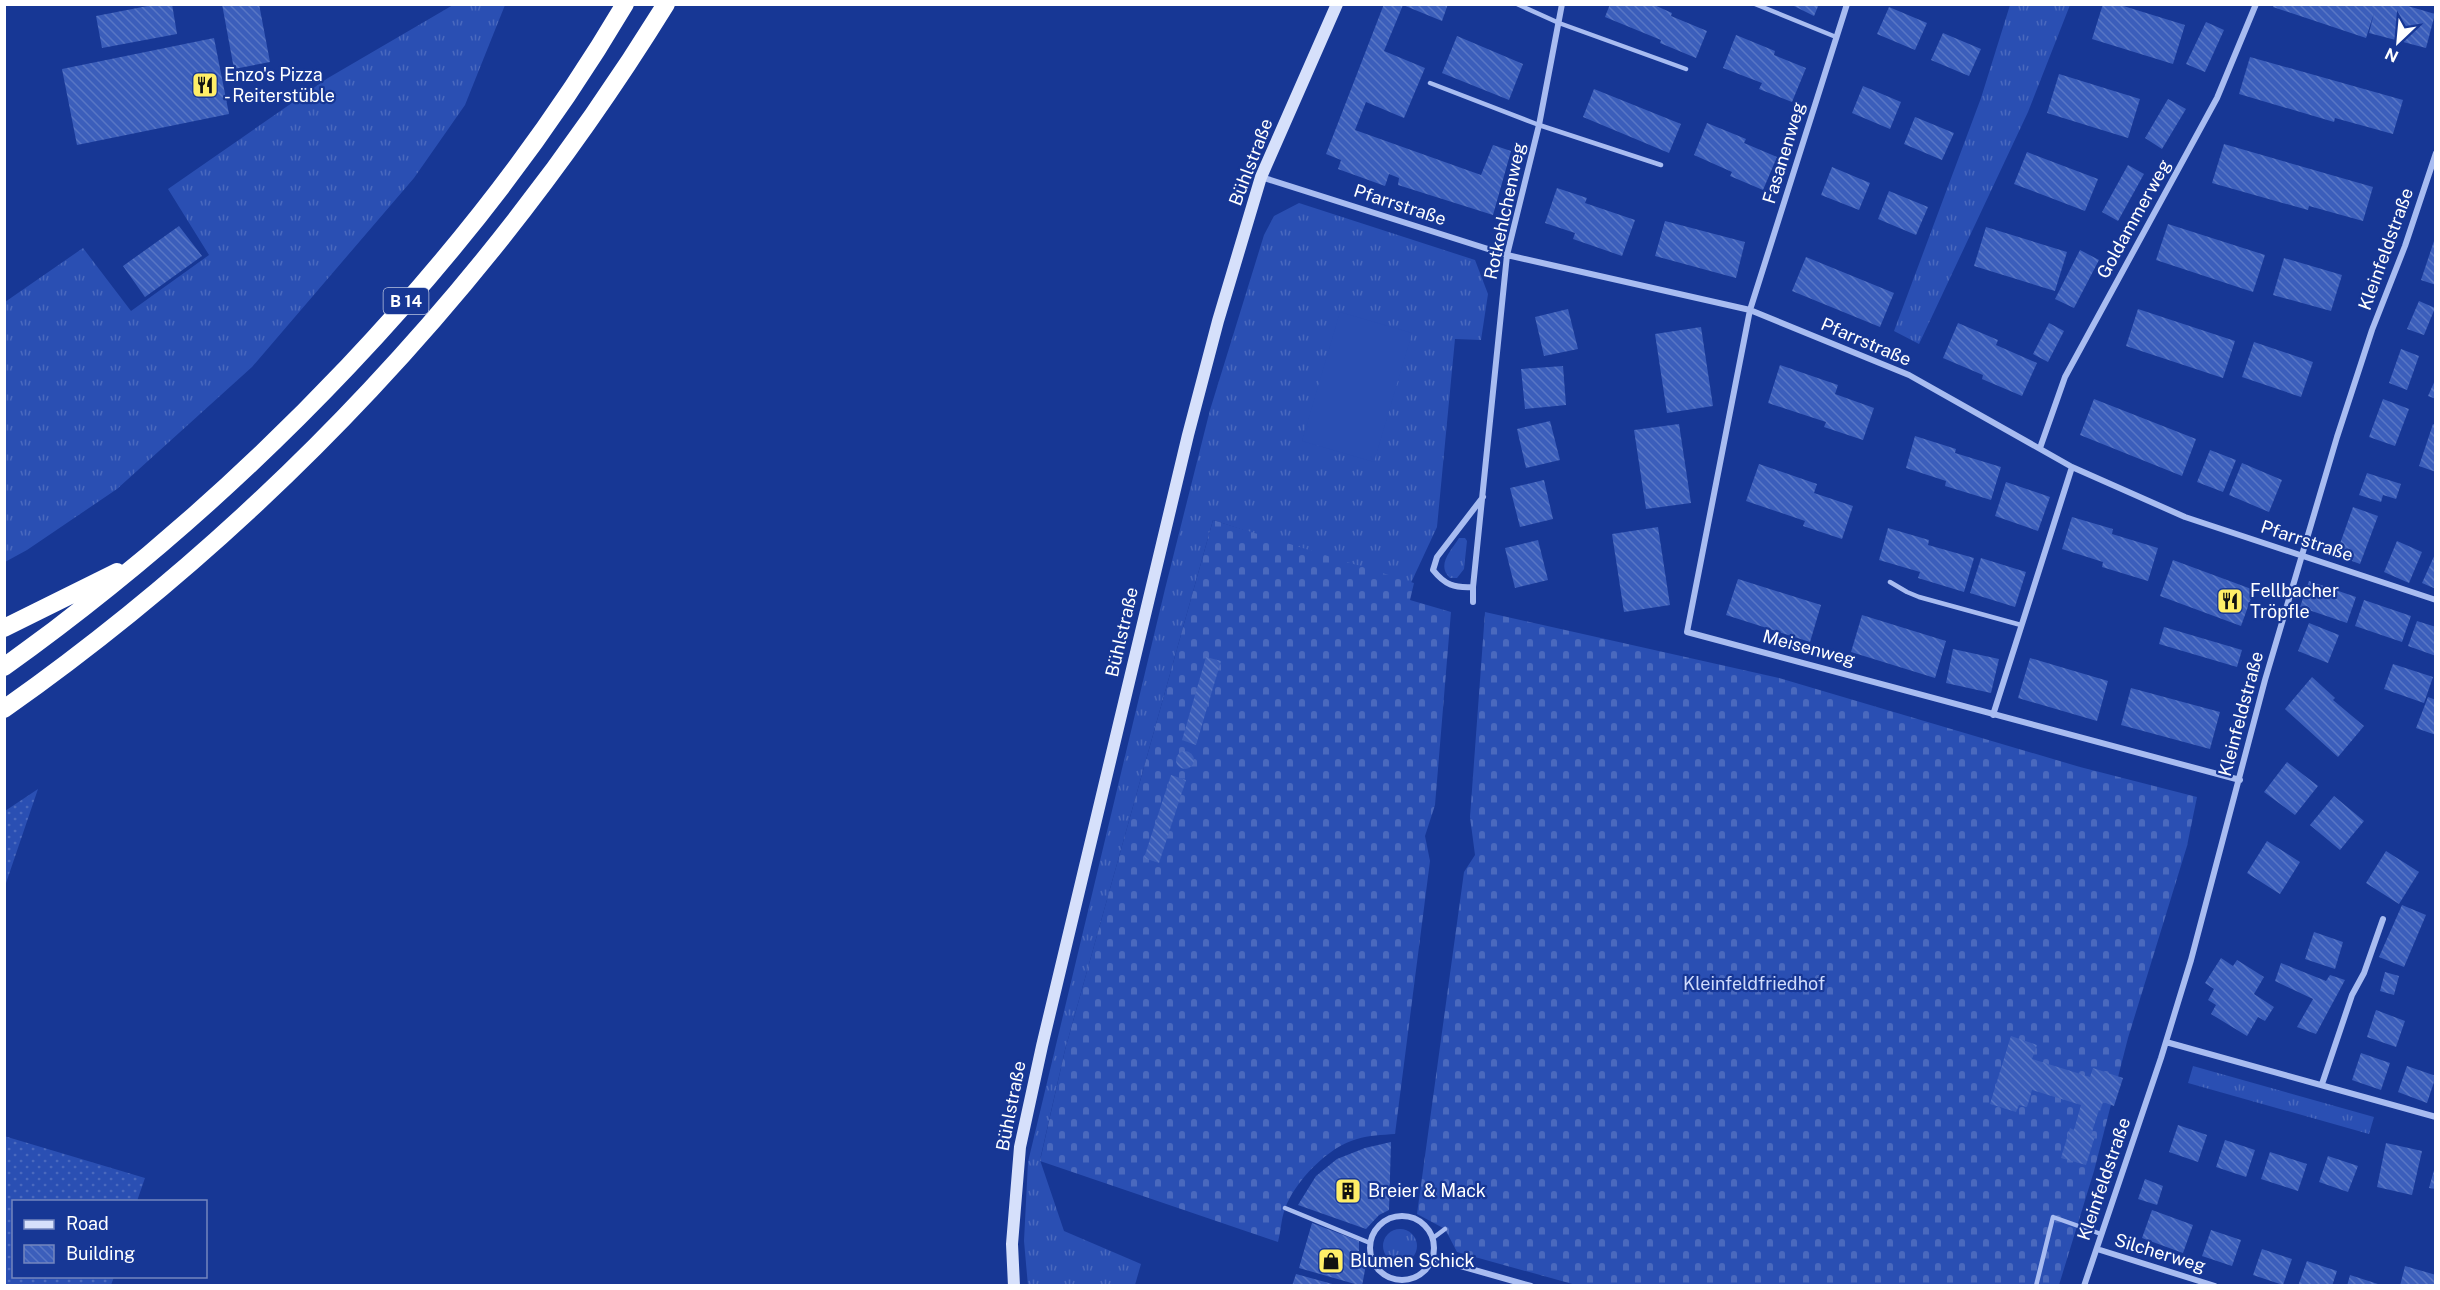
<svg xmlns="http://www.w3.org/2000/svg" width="2440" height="1290" font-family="'Public Sans',sans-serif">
<defs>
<pattern id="grass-tufts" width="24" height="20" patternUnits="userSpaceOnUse" patternTransform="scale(1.5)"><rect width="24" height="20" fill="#2a4fb3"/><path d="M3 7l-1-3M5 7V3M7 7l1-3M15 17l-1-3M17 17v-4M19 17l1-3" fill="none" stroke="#4a69be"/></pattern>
<pattern id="cemetery-stones" width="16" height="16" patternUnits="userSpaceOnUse" patternTransform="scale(1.5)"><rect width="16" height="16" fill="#2a4fb3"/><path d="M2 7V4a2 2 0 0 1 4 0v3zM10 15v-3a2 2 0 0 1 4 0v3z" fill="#4a69be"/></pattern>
<pattern id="garden-dots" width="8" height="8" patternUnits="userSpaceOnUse" patternTransform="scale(1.5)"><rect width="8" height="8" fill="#2a4fb3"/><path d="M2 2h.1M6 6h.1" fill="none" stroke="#4a69be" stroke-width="1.8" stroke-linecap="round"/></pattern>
<pattern id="building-back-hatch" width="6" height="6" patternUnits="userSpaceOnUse" patternTransform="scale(1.5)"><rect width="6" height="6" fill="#3b5ebb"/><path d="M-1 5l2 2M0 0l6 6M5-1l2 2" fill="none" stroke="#5876c5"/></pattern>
</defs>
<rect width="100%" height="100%" fill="#173795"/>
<path fill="url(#grass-tufts)" d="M453 5H505L465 105 414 178 252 367 117 489 27 550 5 562V302L83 248 131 311 209 255 168 189 328 78Z
M2010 5H2070L2028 112 1919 344 1894 331 1981 98Z
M1299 203 1475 260 1488 294 1481 340 1455 339 1437 527 1410 585 1213 520 1065 1050 1040 1160 1064 1231 1141 1264 1135 1285 1028 1286 1024 1241 1028 1162 1165 589 1210 410 1264 235 1274 216Z
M1459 538H1465L1467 541 1464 569 1457 578H1450C1436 565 1451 551 1459 538Z
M2193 1066 2374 1117 2369 1134 2188 1083Z
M1383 1246a17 17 0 1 1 34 0a17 17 0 1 1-34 0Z"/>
<path fill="url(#cemetery-stones)" d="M1213 520 1414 583 1410 600 1451 612 1435 805 1425 836 1430 861 1395 1134C1382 1135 1369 1135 1357 1139 1329 1146 1294 1182 1285 1209 1281 1219 1281 1231 1278 1242L1040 1161 1065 1050Z
M1485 612 1779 678 2080 767 2197 797 2187 846 2128 1038 2094 1171 2059 1285H1576L1457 1252 1445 1229 1417 1214 1464 872 1475 855 1470 817Z"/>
<path fill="url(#garden-dots)" d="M38 789 5 886V811Z
M4 1136 145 1178 137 1201 14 1202V1276L114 1277 111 1285H5Z"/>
<path fill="#2a4fb3" d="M1340 312 1412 333 1374 462 1302 441Z"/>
<path fill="url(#building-back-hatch)" d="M158 4H172L177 34 102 48 96 16Z
M222 4H259L270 62 234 69Z
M1384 4H1448L1442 21 1403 5 1384 51 1425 68 1404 118 1366 102 1355 130 1481 175 1493 145 1511 151 1493 215 1398 185 1399 178 1389 174 1385 186 1338 169 1341 160 1326 154Z
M1610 4H1652L1672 13 1671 16 1707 31 1696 58 1660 43 1661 40 1605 17Z
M1790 4H1819L1814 16Z
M2103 4H2117L2185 25 2173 64 2092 39Z
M2274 4H2401L2435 14 2426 48 2369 33 2374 13 2366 38 2273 7Z
M1889 7 1927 23 1915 50 1877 34Z
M2206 22 2224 30 2205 72 2186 64Z
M1943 33 1981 49 1969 76 1931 60Z
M1736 35 1775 51 1774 55 1806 68 1792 102 1759 89 1762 83 1723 68Z
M1457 36 1523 64 1509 100 1442 73Z
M214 38 229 114 77 145 62 69Z
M2250 57 2403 100 2393 134 2335 118 2334 122 2239 94Z
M2059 74 2140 99 2128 138 2047 113Z
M1863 86 1901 102 1890 129 1852 113Z
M1594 89 1681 124 1669 153 1583 117Z
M2168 99 2186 109 2162 149 2145 138Z
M1915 117 1954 133 1942 160 1904 144Z
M1707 123 1746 139 1744 143 1777 157 1763 190 1730 176 1732 172 1694 155Z
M2224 144 2373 187 2363 221 2309 206 2308 210 2212 183Z
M2027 152 2098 179 2085 211 2014 184Z
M2128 165 2144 174 2118 221 2102 212Z
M1832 167 1870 183 1859 210 1821 195Z
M1557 188 1587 198 1585 203 1635 220 1622 256 1573 239 1575 233 1545 223Z
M1889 191 1928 207 1916 235 1878 219Z
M1665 221 1745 242 1736 278 1655 256Z
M2168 224 2265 255 2253 292 2156 260Z
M179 226 202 256 145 297 123 266Z
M1986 227 2067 252 2055 291 1974 266Z
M2435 238H2436V285L2421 280Z
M2080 250 2099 260 2074 308 2055 299Z
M1806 257 1894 293 1880 327 1792 291Z
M2284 258 2342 275 2331 311 2273 295Z
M2419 301 2435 308 2424 335 2407 329Z
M1568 309 1578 349 1544 356 1535 317Z
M2138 309 2235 341 2223 378 2126 346Z
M1958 323 1998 340 1996 345 2037 363 2022 396 1982 379 1983 375 1943 358Z
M2049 323 2064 331 2048 362 2033 354Z
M1701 327 1713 406 1667 413 1655 334Z
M2254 342 2313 362 2301 397 2242 377Z
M2401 349 2419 356 2407 390 2389 383Z
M1780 365 1838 385 1835 394 1874 408 1863 440 1824 427 1826 422 1768 403Z
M1563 366 1566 405 1525 409 1521 369Z
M2436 378V399L2428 396Z
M2094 399 2196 439 2182 476 2080 435Z
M2383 399 2409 409 2395 446 2369 437Z
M1550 421 1560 460 1526 468 1517 429Z
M1679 424 1691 503 1646 509 1634 430Z
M2433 424 2436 425V472L2419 466Z
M1915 436 1956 449 1955 453 2001 467 1991 500 1945 486 1946 481 1906 468Z
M2210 450 2236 460 2223 492 2197 482Z
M2242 463 2282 480 2269 512 2229 495Z
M1759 464 1817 484 1814 493 1853 506 1842 539 1803 526 1805 521 1746 501Z
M2367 473 2401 484 2396 499 2383 495 2381 502 2359 495Z
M1544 480 1553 519 1520 527 1510 488Z
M2006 482 2050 497 2038 531 1995 516Z
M2353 507 2378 516 2360 564 2336 555Z
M2072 517 2113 529 2112 534 2158 548 2148 581 2102 567 2103 562 2062 549Z
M1658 527 1670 605 1624 612 1612 534Z
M1888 528 1929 540 1928 545 1974 558 1964 592 1918 578 1920 572 1879 560Z
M1538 540 1548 580 1515 588 1505 548Z
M2397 541 2422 552 2409 583 2384 572Z
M2436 552V589L2422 583Z
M1981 558 2026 572 2015 607 1970 593Z
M2173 560 2254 590 2241 626 2160 596Z
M1738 579 1821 605 1810 642 1726 615Z
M2309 581 2356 597 2347 623 2300 607Z
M2364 600 2411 616 2402 642 2355 626Z
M1862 615 1946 641 1935 678 1851 652Z
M2417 621 2436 627V656L2408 646Z
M2309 623 2339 635 2328 663 2298 651Z
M2164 627 2242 650 2237 667 2159 644Z
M1953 649 1999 659 1991 693 1946 683Z
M1206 657 1221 661 1196 745 1182 740Z
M2030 658 2108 681 2097 721 2018 698Z
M2393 664 2433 677 2424 703 2384 689Z
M2312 677 2335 698 2333 700 2364 726 2338 757 2285 709Z
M2131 688 2220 712 2210 749 2121 725Z
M2428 697 2436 700V735L2416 728Z
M1176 760a9 9 0 1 1 18 0a9 9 0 1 1-18 0Z
M2287 762 2318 786 2295 815 2264 792Z
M1171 775 1186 780 1159 863 1144 858Z
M2334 796 2364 821 2340 850 2310 825Z
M2267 841 2300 862 2280 894 2247 873Z
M2386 851 2419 872 2399 904 2366 883Z
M2402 905 2426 915 2404 967 2379 957Z
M2314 932 2343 942 2335 969 2305 959Z
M2221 958 2233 966 2237 960 2264 977 2254 994 2274 1007 2265 1021 2258 1017 2247 1036 2211 1014 2216 1005 2208 1000 2214 989 2205 983Z
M2281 963 2326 981 2330 975 2345 980 2316 1034 2297 1027 2313 999 2275 981Z
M2385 972 2399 976 2394 995 2380 991Z
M2376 1010 2405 1021 2396 1047 2367 1037Z
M2011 1036 2037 1045 2032 1059 2090 1077 2093 1068 2123 1078 2114 1106 2103 1102 2100 1111 2099 1110 2091 1135 2095 1136 2086 1165 2061 1158 2070 1128 2074 1130 2081 1105 2032 1090 2027 1107 2019 1105 2016 1112 1990 1104Z
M2361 1053 2390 1063 2381 1090 2352 1080Z
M2407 1066 2436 1076 2427 1103 2398 1092Z
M2178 1125 2207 1135 2198 1162 2169 1152Z
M2225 1140 2255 1150 2246 1177 2216 1167Z
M1391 1142 1389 1210 1379 1215 1366 1229 1298 1205 1316 1176 1337 1159 1365 1148Z
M2386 1143 2422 1151 2412 1195 2377 1187Z
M2270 1152 2307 1164 2298 1191 2261 1179Z
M2328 1156 2358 1166 2348 1192 2319 1182Z
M2436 1163V1189L2429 1188Z
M2145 1179 2163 1186 2157 1205 2138 1199Z
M2152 1210 2193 1225 2183 1253 2142 1238Z
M1312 1223 1359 1241V1254L1365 1270 1362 1286 1299 1268Z
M2211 1230 2241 1240 2232 1266 2202 1256Z
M2262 1249 2292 1259 2283 1285 2253 1275Z
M2307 1261 2337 1271 2332 1286H2298Z
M2405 1266 2436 1275V1286H2400Z
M1296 1274 1336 1285 1335 1286H1292Z
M2350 1275 2381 1285V1286H2347Z"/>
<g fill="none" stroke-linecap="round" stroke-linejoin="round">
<path stroke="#a8bcf1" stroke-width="4.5" d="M1517 4 1559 23 1686 69
M1755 4 1836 37
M1430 83 1539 125 1661 165
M1890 582 1907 592 1919 597 2021 625
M1285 1208 1370 1243
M1433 1238 1445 1229
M2036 1286 2053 1217 2101 1234"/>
<path stroke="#a8bcf1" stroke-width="6" d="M1847 4 1750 310 1687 632 2240 780
M1261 177 1507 255 1750 310 1909 375 2072 467 2185 517 2436 600
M2040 448 2065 377 2217 98 2256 4
M1483 497 1437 557 1433 570C1445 585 1454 588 1473 587L1507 255 1539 125 1562 4
M1473 602V587
M1993 715 2072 467
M2166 1042 2436 1117
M2322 1084 2352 995 2364 973 2383 919
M1370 1248a32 32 0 1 1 64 0a32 32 0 1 1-64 0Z
M2097 1249 2215 1286
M1432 1258 1531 1286
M2084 1286 2161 1058 2191 960 2265 680 2337 437 2372 330 2405 246 2436 153"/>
<path stroke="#d6e0fb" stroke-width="12" d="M1014 1286 1012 1244 1020 1147 1042 1046 1188 435 1218 321 1261 177 1337 4"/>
<path stroke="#fff" stroke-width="18" d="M4 628 117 572
M4 667C243 496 475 258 625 4
M4 709C269 522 495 280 666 4"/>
</g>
<defs>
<symbol id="restaurant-square" viewBox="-11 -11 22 22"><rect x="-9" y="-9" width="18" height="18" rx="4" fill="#ffee67" stroke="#173795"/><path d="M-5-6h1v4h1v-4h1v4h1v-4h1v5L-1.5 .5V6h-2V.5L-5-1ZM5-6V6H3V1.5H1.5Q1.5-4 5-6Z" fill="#111"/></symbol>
<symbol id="building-square" viewBox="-11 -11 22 22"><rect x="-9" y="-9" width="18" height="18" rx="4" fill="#ffee67" stroke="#173795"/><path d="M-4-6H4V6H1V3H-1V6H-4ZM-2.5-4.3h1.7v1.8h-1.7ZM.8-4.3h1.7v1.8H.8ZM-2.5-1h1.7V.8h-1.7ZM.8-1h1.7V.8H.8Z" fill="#111"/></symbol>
<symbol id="shop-square" viewBox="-11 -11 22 22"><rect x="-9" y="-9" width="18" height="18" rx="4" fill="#ffee67" stroke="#173795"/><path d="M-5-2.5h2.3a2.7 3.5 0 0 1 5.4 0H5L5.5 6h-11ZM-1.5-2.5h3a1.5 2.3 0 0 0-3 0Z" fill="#111"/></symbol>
</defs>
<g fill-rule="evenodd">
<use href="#restaurant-square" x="190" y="70" width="30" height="30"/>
<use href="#restaurant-square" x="2215" y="586" width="30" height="30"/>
<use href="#building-square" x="1333" y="1176" width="30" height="30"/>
<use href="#shop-square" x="1316" y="1246" width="30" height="30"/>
</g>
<g text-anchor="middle" stroke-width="4.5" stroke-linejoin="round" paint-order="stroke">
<rect fill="#173795" stroke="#b9c3df" stroke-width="1.5" x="383.5" y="288" width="45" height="26" rx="4.5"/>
<g font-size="16" font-weight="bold" fill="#fff">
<text x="406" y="307">B 14</text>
</g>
<g font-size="18" fill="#fff" stroke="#173795" text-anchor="start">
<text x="224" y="81">Enzo's Pizza<tspan x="224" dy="21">- Reiterstüble</tspan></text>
<text x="2250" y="597">Fellbacher<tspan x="2250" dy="21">Tröpfle</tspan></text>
<text x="1368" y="1197">Breier &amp; Mack</text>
<text x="1350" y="1267">Blumen Schick</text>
</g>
<g font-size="18" fill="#fff" stroke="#173795">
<text transform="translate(1784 153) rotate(-73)" y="6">Fasanenweg</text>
<text transform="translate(1251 162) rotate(-69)" y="6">Bühlstraße</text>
<text transform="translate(1400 205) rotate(18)" y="6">Pfarrstraße</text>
<text transform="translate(1505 211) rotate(-78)" y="6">Rotkehlchenweg</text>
<text transform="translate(2134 219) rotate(-61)" y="6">Goldammerweg</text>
<text transform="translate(2386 249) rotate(-70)" y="6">Kleinfeldstraße</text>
<text transform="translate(1866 342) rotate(23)" y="6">Pfarrstraße</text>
<text transform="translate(2307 541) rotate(18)" y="6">Pfarrstraße</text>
<text transform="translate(1122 632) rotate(-77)" y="6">Bühlstraße</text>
<text transform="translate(1809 648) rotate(15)" y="6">Meisenweg</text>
<text transform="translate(2241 714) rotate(-75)" y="6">Kleinfeldstraße</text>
<text transform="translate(1011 1106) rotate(-79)" y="6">Bühlstraße</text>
<text transform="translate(2104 1179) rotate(-71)" y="6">Kleinfeldstraße</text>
<text transform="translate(2160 1253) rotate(17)" y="6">Silcherweg</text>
</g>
<g font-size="18" fill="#cfdbfc" stroke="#173795">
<text x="1754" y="990">Kleinfeldfriedhof</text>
</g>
</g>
<rect width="2440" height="1290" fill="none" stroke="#ffffff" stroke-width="12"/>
<rect x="12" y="1200" width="195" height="78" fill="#173795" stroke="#7487bf" stroke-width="1.5"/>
<rect x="24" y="1220" width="30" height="9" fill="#d6e0fb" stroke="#7487bf" stroke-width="1.5"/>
<text x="66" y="1230" font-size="18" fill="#ffffff">Road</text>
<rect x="24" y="1245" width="30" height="18" fill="url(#building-back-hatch)" stroke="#7487bf" stroke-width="1.5"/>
<text x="66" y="1260" font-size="18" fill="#ffffff">Building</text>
<g transform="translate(2398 42) rotate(206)" stroke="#173795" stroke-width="4.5" paint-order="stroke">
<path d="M0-4.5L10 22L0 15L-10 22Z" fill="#ffffff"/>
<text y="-9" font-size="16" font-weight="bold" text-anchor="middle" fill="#ffffff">N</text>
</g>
</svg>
